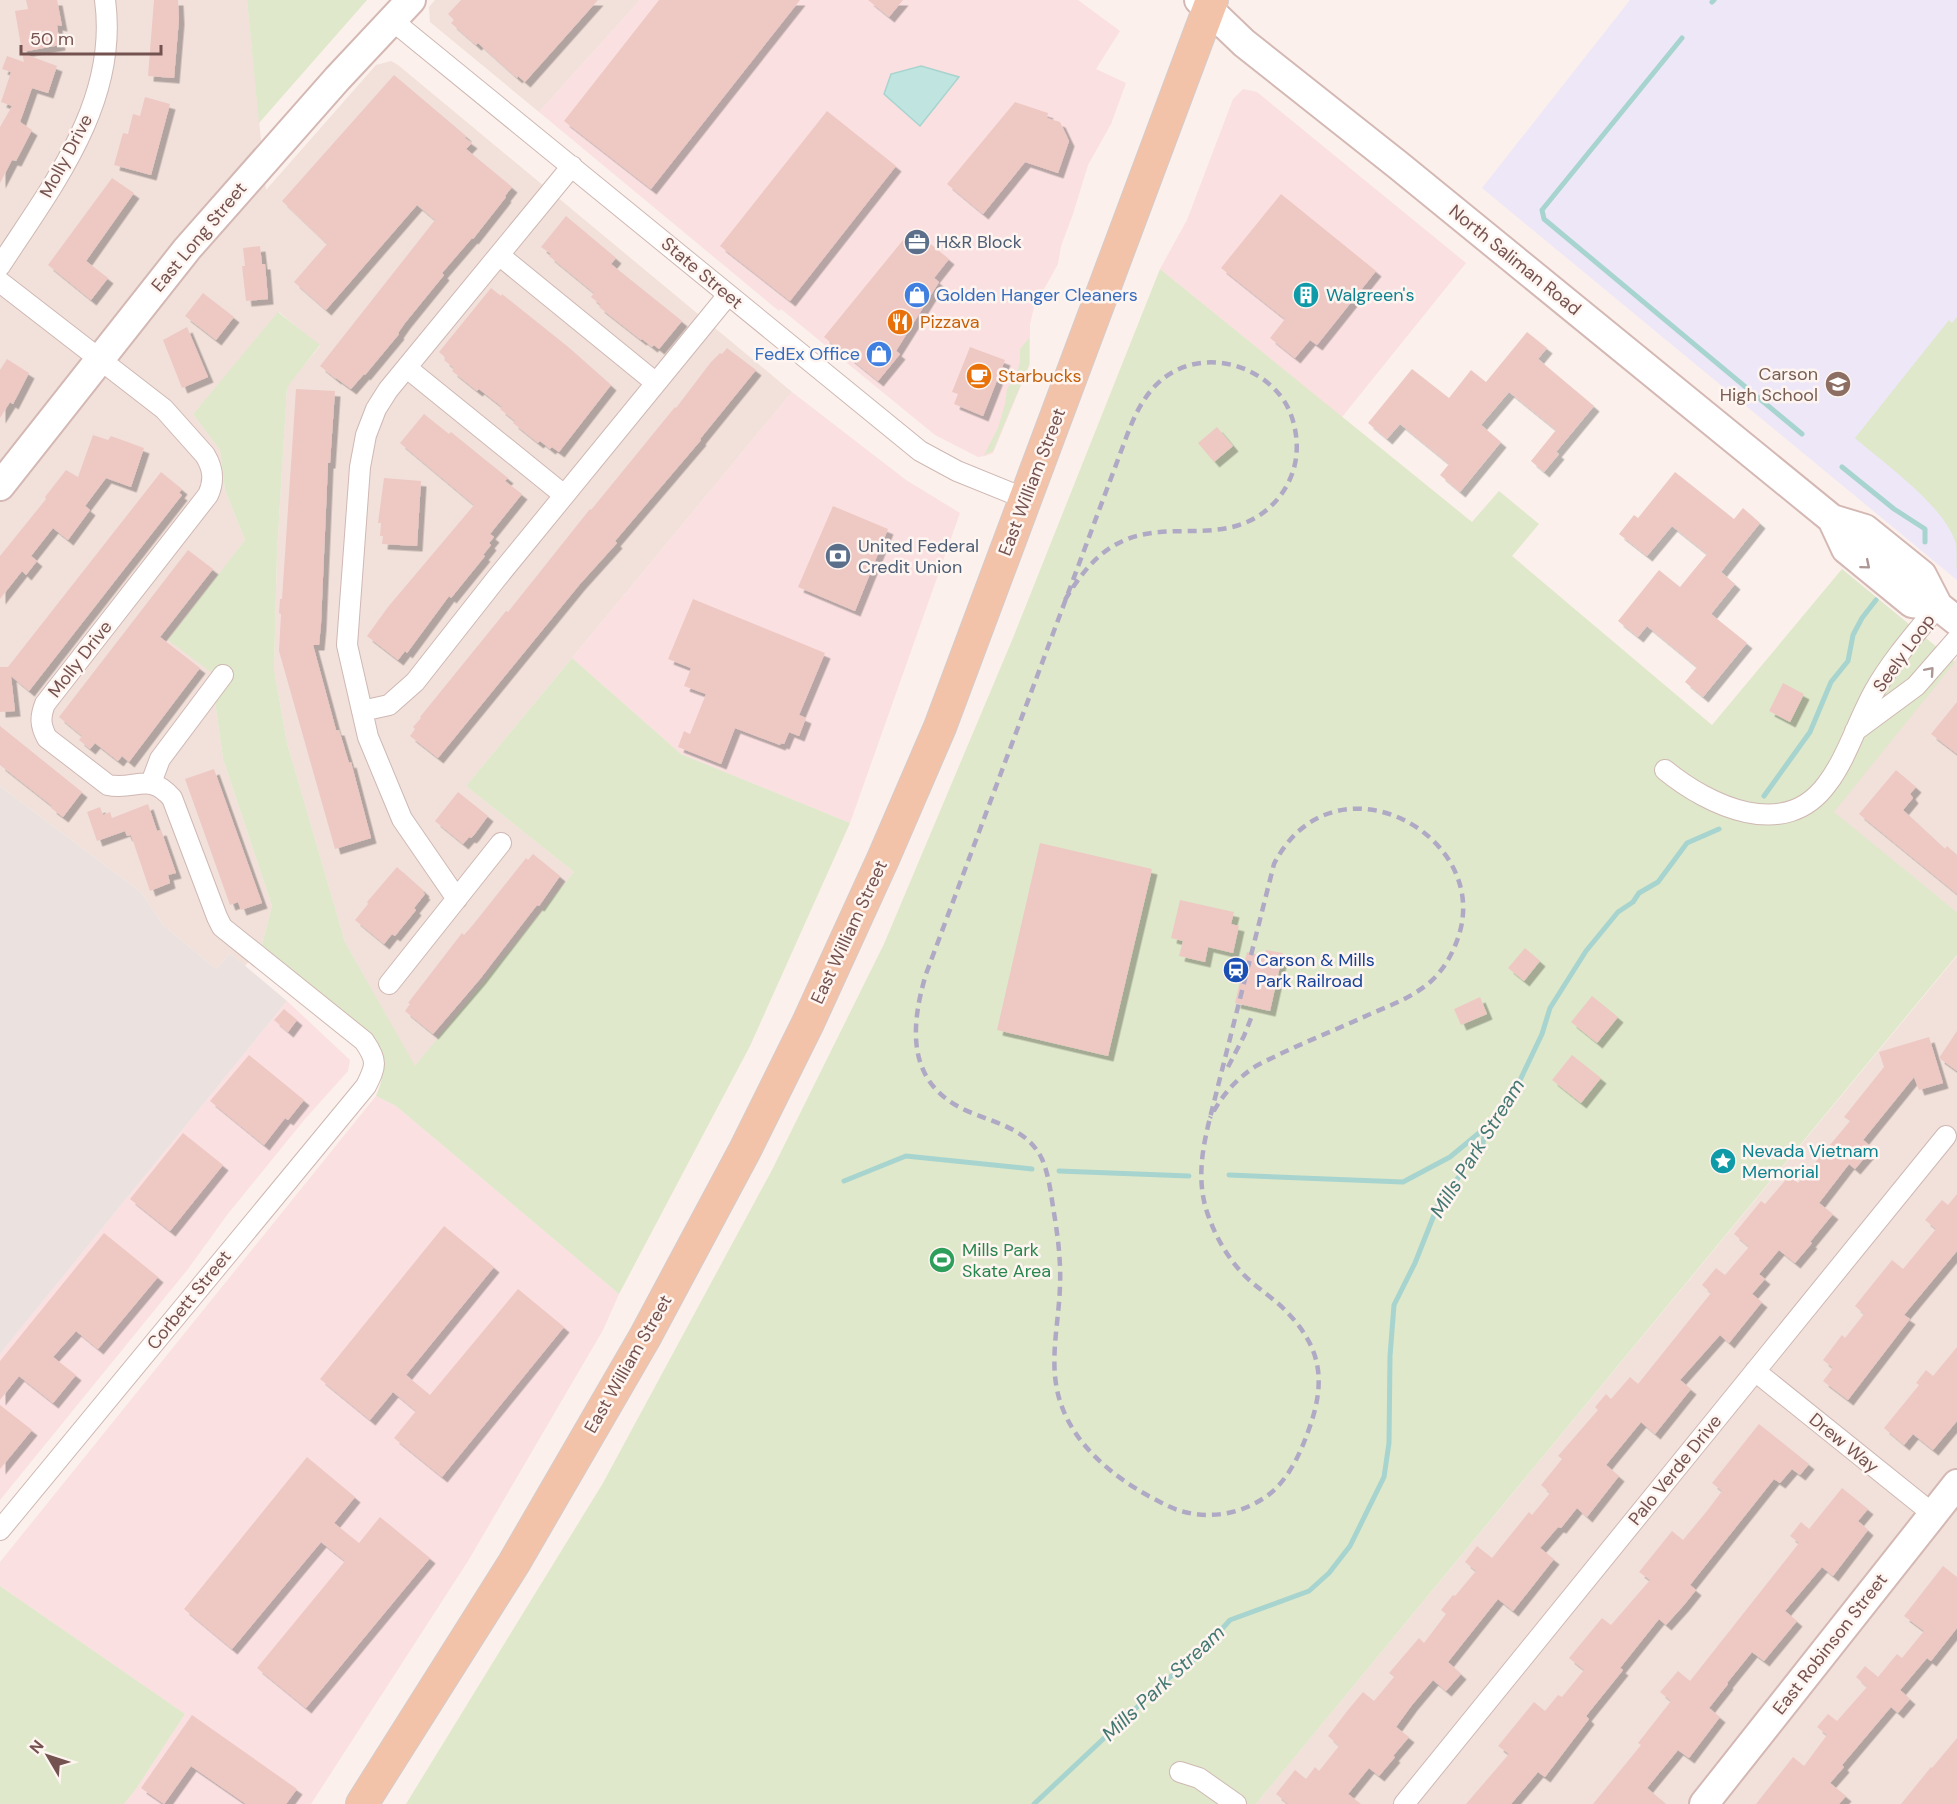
<svg xmlns="http://www.w3.org/2000/svg" width="1957" height="1804" font-family="'DM Sans',sans-serif">
<defs>
<filter id="shadow"><feDropShadow dx="5.5" dy="5.5" stdDeviation="0" flood-color="#0004"/></filter>
</defs>
<rect width="100%" height="100%" fill="#fbf0eb"/>
<path fill="#f2e0da" d="M0 0H247L266 190 376 65 391 61 398 65 792 392 466 786 574 872 415 1067 345 942 287 743 274 669 277 552 287 386 320 346 279 312 193 414 220 450 225 490 245 540 212 584 211 672 223 759 272 906 262 945 245 966 230 953 216 969 163 925 142 893 0 786Z
M435 0H640L539 112 430 22 429 7Z
M1957 658V912L1833 812Z
M1957 956V1804H1256Z"/>
<path fill="#fae0e0" d="M640 0H1078L1120 31 1096 69 1126 83 1111 124 1088 165 1073 214 1061 246 1058 264 1034 307 1030 324V364L993 453 985 456 978 457 935 435 781 309 779 311 539 112Z
M1243 89 1257 92 1466 263 1342 417 1160 269 1187 220 1233 99Z
M792 392 906 480 960 513 850 823 681 754 572 658Z
M287 1001 350 1060 348 1071 305 1119 227 1215 188 1269 0 1500V1354Z
M376 1096 396 1106 619 1294 603 1330 468 1561 311 1804H124L136 1789 185 1714 0 1586V1562Z"/>
<path fill="#ebe2e0" d="M0 786 142 893 163 925 216 969 230 953 287 1001 0 1354Z"/>
<path fill="#ede7f8" d="M1630 0H1957V580L1482 188Z"/>
<path fill="#dfe8ca" d="M247 0H367L259 123Z
M1160 269 1472 522 1499 491 1539 524 1512 556 1712 725 1842 569 1955 662 1834 812 1957 912V955L1256 1804H406L603 1483 772 1170 884 944 1013 638Z
M278 312 320 345 287 387 277 552 274 669 287 743 345 942 415 1066 574 872 466 786 572 658 681 754 850 823 750 1046 619 1294 396 1106 376 1096C386 1072 385 1063 372 1040L262 945 272 906 223 759 211 672 168 640 245 540 225 490 220 450 193 414Z
M1957 317V571C1956 564 1957 553 1956 544 1945 506 1886 465 1855 438L1949 320 1952 323Z
M1029 338V365L993 451 984 455 998 428 1005 404 1007 389 1016 376 1020 362V349Z
M0 1586 185 1714 136 1789 124 1804H0Z"/>
<path fill="#c0e4df" stroke="#a7d4cf" stroke-width="1.5" d="M921 66 959 77 920 126 884 94 891 74Z"/>
<g fill="none" stroke-linecap="round" stroke-linejoin="round">
<path stroke="#a7d4cf" stroke-width="5" d="M1712 2 1714 0
M1682 38 1542 210 1544 219 1802 434
M1842 467 1894 509 1925 529V542
M1764 796 1810 732 1831 682 1848 661 1853 635 1862 618 1876 600
M1059 1171 1189 1176
M1229 1175 1403 1182 1450 1157 1485 1128
M844 1181 906 1156 1032 1169
M1034 1804 1166 1680 1195 1659 1230 1620 1309 1591 1329 1573 1350 1546 1384 1477 1389 1443 1390 1356 1394 1305 1415 1263 1438 1205 1483 1144 1485 1128 1512 1097 1542 1034 1550 1008 1586 951 1618 912 1633 902 1639 893 1658 882 1687 843 1719 829"/>
</g>
<path fill="#eec9c4" filter="url(#shadow)" d="M26 0H57L62 26 57 25 60 45 22 52 15 11 28 9Z
M154 0H178L179 19 174 78 148 76Z
M461 0H598L525 82 518 76 517 78 478 43 476 45 451 23 454 20 448 14Z
M659 0H800L651 189 564 121Z
M868 0H903L889 17Z
M22 53 57 66 48 93 32 88 20 122 32 130 16 161 12 160 0 183V127L12 106 1 102 11 72 2 69 7 56 24 62Z
M394 75 466 136 465 138 472 143 466 149 512 187 505 196 506 197 473 239 472 238 442 273 444 275 405 323 398 333 399 334 365 375 364 374 351 389 336 378V379L320 366 435 220 417 205 326 310 294 282 327 244 282 201Z
M145 97 170 104 151 175 114 165 123 133 128 134 133 114 140 116Z
M1015 102 1048 113 1047 118 1060 122 1069 141 1058 173 1025 162 983 214 947 184Z
M827 111 896 166 790 301 720 246Z
M112 178 134 193 86 261 108 278 91 300 48 265Z
M1281 194 1376 271 1317 345 1310 340 1295 358 1270 338 1285 319 1221 268Z
M566 216 616 258 611 264 682 321 659 349 654 345 652 347 642 339 641 340 599 307 601 305 591 297 594 293 549 256 551 254 541 247Z
M912 229 949 259 934 278 939 282 896 351 900 354 878 381 824 337Z
M260 246 262 264H265L268 299 246 301 242 266H245L243 248Z
M491 288 501 296 502 294 567 346 611 385 559 452 552 447 550 449 540 441 538 443 513 423 515 421 500 409 502 407 479 389 477 391 452 371 454 368 444 360 446 358 439 352Z
M203 293 234 317 216 340 185 316Z
M187 327 208 377 182 388 163 340Z
M1527 332 1547 348 1538 359 1594 406 1556 452 1559 454 1544 472 1531 461 1556 430 1509 392 1481 425 1501 442 1460 492 1440 475 1449 464 1400 424 1387 439 1368 423 1412 369 1449 398 1471 370 1486 382Z
M970 347 1005 360 983 416 954 404 958 394 952 392Z
M727 348 756 370 700 439 701 440 638 514 615 541 617 543 580 584 438 758 410 736 415 729 413 727 421 718 420 717 506 611 508 612 590 509 591 510 675 407 676 408 711 362 720 353 722 354Z
M7 359 29 373 13 404 10 402 0 418V370Z
M296 389 335 391 330 463H328L321 624 319 645H313L336 730H339L349 763 351 762 371 838 335 849 279 651 281 614 279 613 280 599H282Z
M424 414 449 434 451 432 483 458 508 478 505 481 522 494 490 534 494 537 489 543 491 545 483 555 485 556 451 598 449 596 407 653 405 651 398 660 367 636 388 607 474 505 400 443Z
M1217 427 1233 446 1214 462 1198 443Z
M93 435 108 440 111 436 144 448 131 487 106 478 85 506 90 510 68 540 53 528 31 556 37 561 26 575 22 571 0 599V556L46 499 45 497 66 470 78 477Z
M161 472 182 489 179 493 182 495 29 691 11 676 15 711 0 712V667H8Z
M1675 472 1734 519 1743 508 1760 523 1721 572 1735 584 1711 614 1747 643 1703 697 1685 682 1697 667 1647 626 1638 637 1618 621 1659 570 1680 587 1707 554 1672 526 1647 556 1619 534 1634 515 1638 518Z
M384 478 421 481 417 546 382 544 383 536H380L381 523H378Z
M833 506 888 529 855 611 798 587Z
M188 550 213 569 160 637 200 668 129 762 122 756 118 761 95 743 90 749 79 740 82 736 59 717Z
M693 599 825 653 799 715 806 718 799 736 789 732 784 744 781 743 780 745 735 728 721 764 678 747 684 731 690 734 706 694 684 686 691 668 668 659Z
M1783 683 1804 694 1790 722 1769 711Z
M1957 702V754L1931 734Z
M0 726 82 792 63 817 51 808 52 806 0 765Z
M214 769 262 903 241 910 238 902 230 905 185 779Z
M1896 770 1916 787 1910 794 1913 798 1903 810 1945 849 1947 846 1957 855V894L1859 814Z
M458 792 488 816 474 835 471 838 469 837 463 844 435 821Z
M148 804 157 831 161 830 176 873 168 875 170 883 150 891 131 835 127 836 125 831 97 841 87 812 100 807 103 815 110 812 112 818Z
M1040 843 1152 869 1108 1056 997 1030Z
M533 854 560 876 539 906 537 905 480 979 433 1034 405 1011 410 1004 408 1003 462 933 464 935 472 926 526 858 528 860Z
M397 867 424 891 423 893 425 894 414 908 416 910 395 936 392 934 384 944 355 920 368 904 367 902Z
M1180 900 1234 912 1231 924 1239 926 1233 953 1208 947 1205 962 1179 956 1183 941 1171 938Z
M1525 948 1540 961 1524 981 1508 968Z
M1266 950 1283 953 1270 1011 1235 1003 1247 952 1264 956Z
M1592 996 1618 1017 1597 1043 1571 1022Z
M1480 997 1487 1014 1461 1025 1454 1009Z
M284 1009 297 1020 288 1032 274 1020Z
M1957 1031V1071L1939 1058Z
M1929 1037 1943 1083 1919 1090 1914 1077 1863 1140 1873 1148 1855 1169 1849 1164 1819 1203 1833 1214 1810 1242 1812 1243 1795 1263 1779 1250 1759 1274 1765 1279 1752 1294 1762 1302 1729 1343 1720 1335 1680 1380 1691 1389 1655 1434 1641 1422 1619 1449 1606 1465 1619 1476 1587 1517 1577 1508 1561 1528 1558 1527 1540 1548 1554 1559 1513 1611 1498 1599 1448 1662 1461 1674 1446 1691 1433 1680 1412 1705 1396 1727 1409 1737 1393 1756 1395 1757 1379 1776 1369 1768 1348 1794 1361 1804H1288L1276 1794 1295 1770 1306 1779 1315 1767 1319 1771 1339 1746 1328 1736 1348 1710 1363 1692 1374 1701 1394 1677 1389 1673 1419 1638 1424 1643 1446 1614 1441 1610 1453 1595 1455 1596 1476 1571 1465 1562 1477 1546 1492 1558 1529 1512 1532 1515 1550 1493 1541 1485 1562 1459 1558 1456 1598 1410 1595 1407 1606 1394 1611 1399 1630 1377 1638 1384 1711 1293 1702 1285 1716 1268 1725 1275 1749 1247 1734 1234 1761 1201 1765 1204 1789 1176 1798 1183 1850 1121 1844 1117 1884 1067 1879 1052Z
M249 1055 304 1100 288 1120 285 1118 264 1145 210 1101Z
M1572 1055 1601 1078 1581 1103 1552 1080Z
M183 1133 223 1165 170 1231 130 1199Z
M1957 1194V1251L1904 1315 1910 1319 1848 1400 1823 1381 1833 1368 1823 1360 1842 1335 1845 1338 1864 1314 1855 1306 1892 1260 1903 1269 1936 1229 1925 1220 1942 1200 1948 1205Z
M444 1226 494 1267 406 1375 430 1395 518 1289 564 1327 442 1477 394 1438 416 1411 393 1392 370 1420 320 1379Z
M104 1233 158 1277 98 1349 76 1331 53 1357 76 1375 53 1403 19 1376 0 1400V1361Z
M1957 1347V1421L1933 1450 1913 1434 1904 1445 1884 1428 1919 1385 1916 1383 1926 1370 1933 1376Z
M0 1405 32 1430 0 1469Z
M1759 1424 1809 1464 1800 1475 1792 1469 1780 1483 1774 1479 1690 1585 1696 1590 1684 1605 1666 1625 1659 1619 1620 1668 1623 1670 1586 1716 1589 1719 1545 1777 1538 1772 1511 1804H1466L1509 1754 1498 1746 1534 1702 1545 1711 1558 1695 1562 1697 1584 1670 1569 1658 1602 1618 1611 1625 1650 1580 1639 1572 1672 1531 1683 1540 1707 1511 1722 1491 1712 1483Z
M307 1457 355 1497 334 1523 359 1543 380 1517 430 1558 306 1708 257 1668 345 1561 321 1542 232 1649 184 1609Z
M1842 1488 1868 1509 1858 1521 1868 1530 1833 1576 1822 1567 1785 1611 1797 1621 1764 1661 1752 1652 1727 1683 1728 1684 1709 1708 1720 1717 1689 1758 1678 1750 1647 1788 1666 1804H1593L1641 1745 1638 1743 1671 1701 1660 1692 1678 1671 1690 1681 1799 1543 1790 1536 1801 1522 1809 1529Z
M1943 1566 1957 1577V1628L1931 1661 1927 1658 1900 1690 1910 1699 1898 1713 1891 1707 1842 1765 1844 1767 1830 1783 1846 1796 1839 1804H1756L1793 1757 1804 1766 1827 1735 1817 1727 1828 1714 1837 1721 1867 1687 1856 1677 1865 1666 1878 1677 1897 1654 1902 1658 1924 1631 1904 1616Z
M192 1715 297 1789 286 1804H246L191 1766 164 1804 141 1788Z
M1957 1738V1804H1901L1931 1767 1932 1768Z"/>
<g fill="none" stroke-linecap="round" stroke-linejoin="round">
<defs>
<path id="street" d="M393 21 920 451 957 471 1026 499
M499 255 656 383
M0 266C52 186 119 102 105 0
M0 282 164 409 205 455C213 468 215 480 208 495L45 704C40 717 40 725 47 738L108 785C135 791 149 771 172 798L217 917 222 927 364 1041C378 1061 376 1066 366 1086L0 1530
M407 368 564 495
M362 711 389 705 415 682 496 579 728 295
M1855 731 1916 686 1957 639
M1665 770C1709 806 1785 842 1827 784 1847 758 1858 720 1875 690 1892 660 1916 633 1938 606
M151 783 160 759 223 675
M457 899 402 819 368 737 347 645 360 467 366 435 376 409 388 390 572 166
M389 984 501 843
M1755 1371 1933 1514
M1180 1772 1199 1778 1236 1804
M1404 1804 1946 1136"/>
<path id="secondary" d="M1199 0 1244 43 1398 165 1832 519 1865 529 1922 575 1938 606 1957 621
M0 486 187 249 337 79 411 0
M1832 519 1846 549 1912 603 1938 606
M1704 1804 1957 1484"/>
<path id="primary" d="M362 1804 514 1563 645 1337 745 1150 808 1023 883 859 940 727 1212 0"/>
</defs>
<use href="#street" stroke="#cfb8b3" stroke-width="22"/>
<use href="#secondary" stroke="#d4b8b4" stroke-width="32"/>
<use href="#primary" stroke="#d5cbca" stroke-width="34"/>
<use href="#street" stroke="#fff" stroke-width="20"/>
<use href="#secondary" stroke="#fff" stroke-width="28"/>
<use href="#primary" stroke="#f3c3a9" stroke-width="32"/>
<path stroke="#b0a9c5" stroke-width="4.5" stroke-dasharray="9 6" stroke-linecap="butt" d="M1065 600C1080 575 1097 552 1125 540 1174 519 1231 549 1275 502 1286 490 1294 474 1296 458 1299 437 1293 410 1279 394 1248 357 1189 350 1155 386 1139 403 1131 424 1123 446L926 974C909 1031 907 1087 972 1113 999 1124 1028 1130 1042 1159 1049 1175 1051 1195 1054 1213 1058 1237 1061 1262 1060 1286 1059 1319 1051 1352 1056 1384 1065 1443 1118 1482 1168 1506 1202 1522 1243 1516 1272 1492 1290 1476 1301 1452 1309 1429 1327 1379 1321 1345 1282 1307 1270 1296 1256 1287 1244 1275 1227 1257 1215 1236 1207 1212 1193 1169 1208 1128 1218 1086L1274 864C1333 748 1494 835 1458 938 1452 955 1443 971 1429 983 1411 998 1389 1006 1368 1015 1331 1032 1292 1047 1256 1066 1235 1080 1222 1095 1210 1118
M1228 1067 1244 1036 1253 1013"/>
</g>
<defs><path id="oneway-chevron" d="M-2-3.5L2.5 0L-2 3.5" fill="none" stroke-width="1.6" stroke-linecap="round" stroke-linejoin="round" transform="scale(1.5)"/></defs>
<g stroke="#ac9795">
<use href="#oneway-chevron" transform="translate(1866 565) rotate(40)"/>
<use href="#oneway-chevron" transform="translate(1930 671) rotate(-49)"/>
</g>
<defs>
<symbol id="office-disc" viewBox="-11 -11 22 22"><circle r="9.5" fill="#5c6f8a" stroke="#fef5f1"/><path d="M-6-3h4V-5.5h4V-3h4V5H-6ZM-1-4.5V-3h2v-1.5ZM-6 0V1H6V0Z" fill="#fff"/></symbol>
<symbol id="shop-disc" viewBox="-11 -11 22 22"><circle r="9.5" fill="#3f7fe0" stroke="#fef5f1"/><path d="M-5-2.5h2.3a2.7 3.5 0 0 1 5.4 0H5L5.5 6h-11ZM-1.5-2.5h3a1.5 2.3 0 0 0-3 0Z" fill="#fff"/></symbol>
<symbol id="building-disc" viewBox="-11 -11 22 22"><circle r="9.5" fill="#0f9aa8" stroke="#fef5f1"/><path d="M-4-6H4V6H1V3H-1V6H-4ZM-2.5-4.3h1.7v1.8h-1.7ZM.8-4.3h1.7v1.8H.8ZM-2.5-1h1.7V.8h-1.7ZM.8-1h1.7V.8H.8Z" fill="#fff"/></symbol>
<symbol id="restaurant-disc" viewBox="-11 -11 22 22"><circle r="9.5" fill="#e8710a" stroke="#fef5f1"/><path d="M-5-6h1v4h1v-4h1v4h1v-4h1v5L-1.5 .5V6h-2V.5L-5-1ZM5-6V6H3V1.5H1.5Q1.5-4 5-6Z" fill="#fff"/></symbol>
<symbol id="cafe-disc" viewBox="-11 -11 22 22"><circle r="9.5" fill="#e8710a" stroke="#fef5f1"/><path d="M-5.5-4.5H6V0H3Q3 3.5 0 3.5H-2.5Q-5.5 3.5-5.5 0ZM3-3.2v2h1.7v-2ZM-6 4.5H4V6H-6Z" fill="#fff"/></symbol>
<symbol id="school-disc" viewBox="-11 -11 22 22"><circle r="9.5" fill="#8d6e63" stroke="#fef5f1"/><path d="M0-5L7-2L0 1L-7-2ZM-4 1L0 2.5L4 1V4Q0 6-4 4Z" fill="#fff"/></symbol>
<symbol id="bank-disc" viewBox="-11 -11 22 22"><circle r="9.5" fill="#5c6f8a" stroke="#fef5f1"/><path d="M-6-4H6V4H-6ZM0-2.3a2.3 2.3 0 1 0 0 4.6a2.3 2.3 0 1 0 0-4.6Z" fill="#fff"/></symbol>
<symbol id="station-disc" viewBox="-11 -11 22 22"><circle r="9.5" fill="#1a4fb4" stroke="#fef5f1"/><path d="M-3-6H3Q5-6 5-4V2Q5 4 3 4L4.5 6H3L1.5 4h-3L-3 6H-4.5L-3 4Q-5 4-5 2V-4Q-5-6-3-6ZM-3.5-4v3h7v-3ZM-3.5 1v1.5H-2V1ZM2 1v1.5H3.5V1Z" fill="#fff"/></symbol>
<symbol id="sight-disc" viewBox="-11 -11 22 22"><circle r="9.5" fill="#0f9aa8" stroke="#fef5f1"/><path d="M0-6L1.8-2.2L6-1.7L2.9 1.2L3.7 5.4L0 3.3L-3.7 5.4L-2.9 1.2L-6-1.7L-1.8-2.2Z" fill="#fff"/></symbol>
<symbol id="stadium-disc" viewBox="-11 -11 22 22"><circle r="9.5" fill="#2e9e5b" stroke="#fef5f1"/><path d="M0-5a6.5 5 0 1 0 0 10a6.5 5 0 1 0 0-10ZM-3.5-1.8h7v3.6h-7Z" fill="#fff"/></symbol>
</defs>
<g fill-rule="evenodd">
<use href="#office-disc" x="902" y="227" width="30" height="30"/>
<use href="#shop-disc" x="902" y="280" width="30" height="30"/>
<use href="#building-disc" x="1291" y="280" width="30" height="30"/>
<use href="#restaurant-disc" x="885" y="307" width="30" height="30"/>
<use href="#shop-disc" x="864" y="339" width="30" height="30"/>
<use href="#cafe-disc" x="964" y="361" width="30" height="30"/>
<use href="#school-disc" x="1823" y="369" width="30" height="30"/>
<use href="#bank-disc" x="823" y="541" width="30" height="30"/>
<use href="#station-disc" x="1221" y="955" width="30" height="30"/>
<use href="#sight-disc" x="1708" y="1146" width="30" height="30"/>
<use href="#stadium-disc" x="927" y="1245" width="30" height="30"/>
</g>
<g text-anchor="middle" stroke-width="5" stroke-linejoin="round" paint-order="stroke">
<g font-size="18" fill="#74524f" stroke="#fef5f1">
<text transform="translate(66 156) rotate(-62)" y="6">Molly Drive</text>
<text transform="translate(199 237) rotate(-50)" y="6">East Long Street</text>
<text transform="translate(1515 260) rotate(39)" y="6">North Saliman Road</text>
<text transform="translate(702 273) rotate(40)" y="6">State Street</text>
<text transform="translate(1032 482) rotate(-69)" y="6">East William Street</text>
<text transform="translate(1904 653) rotate(-54)" y="6">Seely Loop</text>
<text transform="translate(80 659) rotate(-52)" y="6">Molly Drive</text>
<text transform="translate(849 932) rotate(-65)" y="6">East William Street</text>
<text transform="translate(189 1300) rotate(-51)" y="6">Corbett Street</text>
<text transform="translate(628 1364) rotate(-60)" y="6">East William Street</text>
<text transform="translate(1844 1443) rotate(39)" y="6">Drew Way</text>
<text transform="translate(1675 1470) rotate(-51)" y="6">Palo Verde Drive</text>
<text transform="translate(1830 1644) rotate(-52)" y="6">East Robinson Street</text>
</g>
<g font-size="18" fill="#4e5e75" stroke="#fef5f1" text-anchor="start">
<text x="936" y="248">H&amp;R Block</text>
<text x="858" y="552">United Federal<tspan x="858" dy="21">Credit Union</tspan></text>
</g>
<g font-size="18" fill="#366cbe" stroke="#fef5f1" text-anchor="start">
<text x="936" y="301">Golden Hanger Cleaners</text>
<text x="860" y="360" text-anchor="end">FedEx Office</text>
</g>
<g font-size="18" fill="#0d838f" stroke="#fef5f1" text-anchor="start">
<text x="1326" y="301">Walgreen's</text>
<text x="1742" y="1157">Nevada Vietnam<tspan x="1742" dy="21">Memorial</tspan></text>
</g>
<g font-size="18" fill="#c56008" stroke="#fef5f1" text-anchor="start">
<text x="920" y="328">Pizzava</text>
<text x="998" y="382">Starbucks</text>
</g>
<g font-size="18" fill="#785e54" stroke="#fef5f1" text-anchor="end">
<text x="1818" y="380">Carson<tspan x="1818" dy="21">High School</tspan></text>
</g>
<g font-size="18" fill="#164399" stroke="#fef5f1" text-anchor="start">
<text x="1256" y="966">Carson &amp; Mills<tspan x="1256" dy="21">Park Railroad</tspan></text>
</g>
<g font-size="18" fill="#27864d" stroke="#fef5f1" text-anchor="start">
<text x="962" y="1256">Mills Park<tspan x="962" dy="21">Skate Area</tspan></text>
</g>
<g font-size="20" font-style="italic" fill="#447872" stroke="#fef5f1">
<text transform="translate(1477 1148) rotate(-58)" y="7">Mills Park Stream</text>
<text transform="translate(1163 1683) rotate(-43)" y="7">Mills Park Stream</text>
</g>
</g>
<g transform="translate(48 1756) rotate(309)" stroke="#fef5f1" stroke-width="4.5" paint-order="stroke">
<path d="M0-4.5L10 22L0 15L-10 22Z" fill="#74524f"/>
<text y="-9" font-size="16" font-weight="bold" text-anchor="middle" fill="#74524f">N</text>
</g>
<path d="M21 45v9h140v-9" fill="none" stroke="#74524f" stroke-width="3"/>
<text x="30" y="45" font-size="18" fill="#74524f" stroke="#fef5f1" stroke-width="4.5" paint-order="stroke">50 m</text>
</svg>
